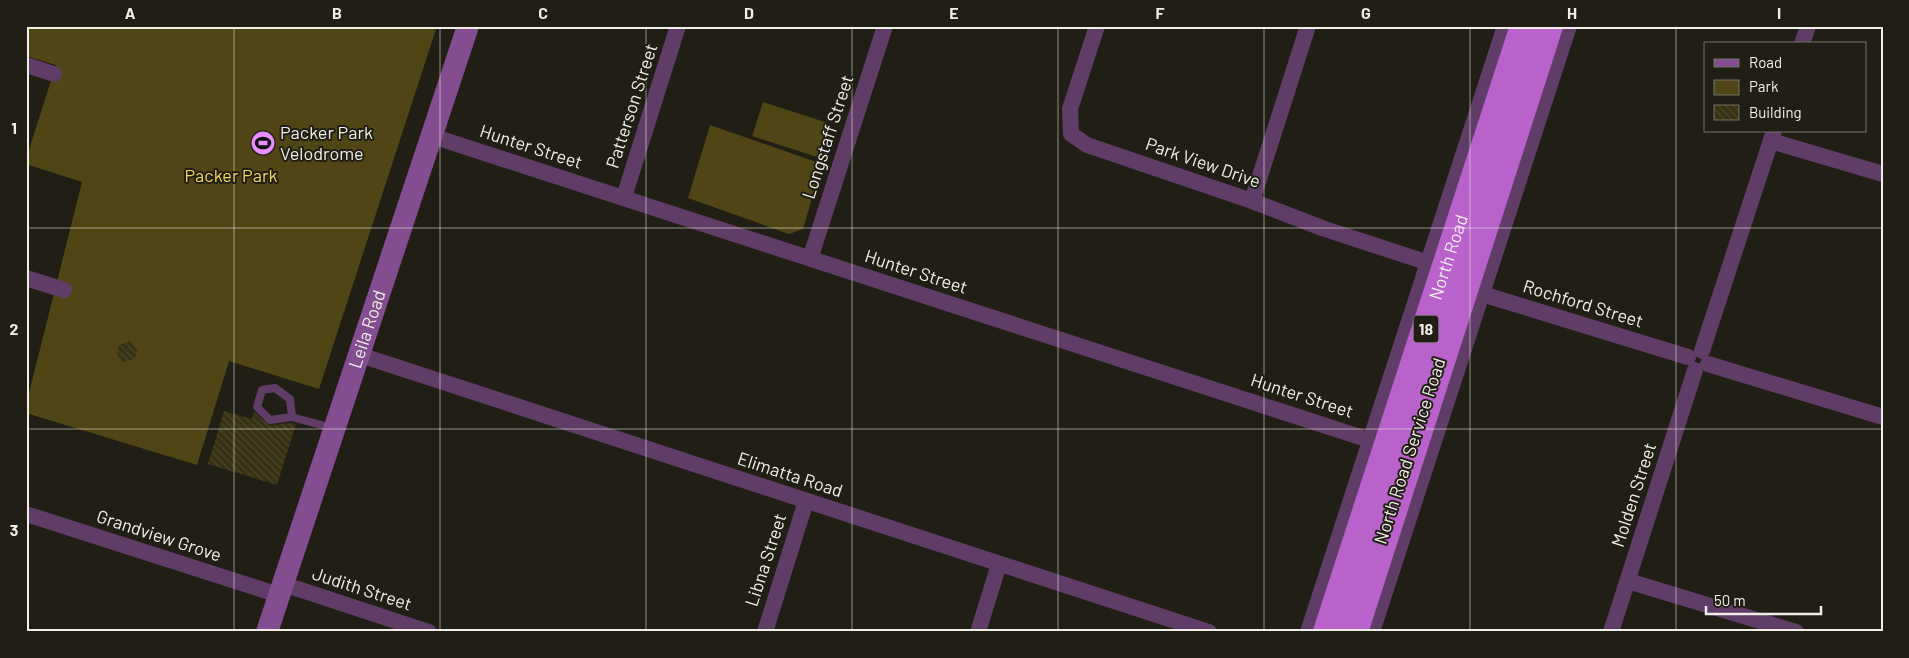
<svg xmlns="http://www.w3.org/2000/svg" width="1909" height="658" font-family="Barlow,sans-serif">
<defs>
<pattern id="building-back-hatch" width="6" height="6" patternUnits="userSpaceOnUse" patternTransform="scale(1.25)"><rect width="6" height="6" fill="#383114"/><path d="M-1 5l2 2M0 0l6 6M5-1l2 2" fill="none" stroke="#4b452b"/></pattern>
</defs>
<rect width="100%" height="100%" fill="#211f15"/>
<path fill="#504515" d="M26 26H437L319 389 229 361 197 465 26 413V405L82 182 26 164V159L56 65 26 56Z
M763 102 828 123 817 157 752 136Z
M710 125 822 164 803 229 789 234 688 198Z"/>
<path fill="url(#building-back-hatch)" d="M130 341 137 350 135 359 123 362 117 354 119 345Z
M224 411 252 419 254 412 269 425 292 423 296 424 277 485 208 464Z"/>
<g fill="none" stroke-linecap="round" stroke-linejoin="round">
<path stroke="#5f3d67" stroke-width="8" d="M292 417 270 420 257 407 262 390 275 388 290 399 292 417 332 428"/>
<path stroke="#5f3d67" stroke-width="16" d="M1097 26 1070 109 1071 134 1087 145 1252 201 1322 228 1429 263
M1802 44 1808 26
M26 65 54 74
M432 136 1388 446
M1771 141 1883 174
M624 197 678 26
M1252 201 1308 26
M810 259 885 26
M26 278 64 290
M1473 292 1482 294 1688 357
M1702 351 1774 131
M360 355 1209 632
M1708 364 1883 417
M26 514 279 595
M1628 581 1796 632
M283 584 429 632
M765 632 806 501
M978 632 999 564
M1308 632 1505 26
M1372 632 1569 26
M1611 632 1695 370"/>
<path stroke="#844d90" stroke-width="22" id="s1" d="M267 632 468 26"/>
<g stroke="#b962cc" stroke-width="28">
<path id="s2" d="M1327 632 1524 26"/>
<path d="M1354 632 1549 26"/>
</g>
</g>
<path fill="none" stroke="#efeee7" stroke-width="1" stroke-opacity="0.55" d="M234 26V632M440 26V632M646 26V632M852 26V632M1058 26V632M1264 26V632M1470 26V632M1676 26V632M26 228H1883M26 429H1883"/>
<defs>
<symbol id="stadium-disc" viewBox="-11 -11 22 22"><circle r="9.5" fill="#e98dfe" stroke="#211f15"/><path d="M0-5a6.5 5 0 1 0 0 10a6.5 5 0 1 0 0-10ZM-3.5-1.8h7v3.6h-7Z" fill="#111"/></symbol>
</defs>
<g fill-rule="evenodd">
<use href="#stadium-disc" x="249" y="129" width="28" height="28"/>
</g>
<g text-anchor="middle" stroke-width="4" stroke-linejoin="round" paint-order="stroke">
<rect fill="#211f15" stroke="#b1b0a8" stroke-width="1" x="1413.5" y="315.5" width="25" height="27" rx="4"/>
<g font-size="16" font-weight="bold" fill="#efeee7">
<text x="1426" y="335">18</text>
</g>
<g font-size="18" fill="#efeee7" stroke="#211f15">
<text transform="translate(632 106) rotate(-72)" y="6">Patterson Street</text>
<text transform="translate(828 137) rotate(-72)" y="6">Longstaff Street</text>
<text transform="translate(531 147) rotate(18)" y="6">Hunter Street</text>
<text transform="translate(1203 163) rotate(19)" y="6">Park View Drive</text>
<text dy="6" stroke="none"><textPath href="#s2" startOffset="394">North Road</textPath></text>
<text transform="translate(916 272) rotate(18)" y="6">Hunter Street</text>
<text transform="translate(1583 304) rotate(17)" y="6">Rochford Street</text>
<text dy="6" stroke="none"><textPath href="#s1" startOffset="319">Leila Road</textPath></text>
<text transform="translate(1302 396) rotate(18)" y="6">Hunter Street</text>
<text transform="translate(1410 451) rotate(-72)" y="6">North Road Service Road</text>
<text transform="translate(790 475) rotate(18)" y="6">Elimatta Road</text>
<text transform="translate(1634 495) rotate(-72)" y="6">Molden Street</text>
<text transform="translate(159 536) rotate(18)" y="6">Grandview Grove</text>
<text transform="translate(766 560) rotate(-72)" y="6">Libna Street</text>
<text transform="translate(362 589) rotate(18)" y="6">Judith Street</text>
</g>
<g font-size="18" fill="#efeee7" stroke="#211f15" text-anchor="start">
<text x="280" y="139">Packer Park<tspan x="280" dy="21">Velodrome</tspan></text>
</g>
<g font-size="18" fill="#f4d75a" stroke="#211f15">
<text x="231" y="182">Packer Park</text>
</g>
</g>
<rect width="1909" height="658" fill="none" stroke="#211f15" stroke-width="55"/>
<rect x="1704" y="42" width="162" height="90" fill="#211f15" stroke="#737269"/>
<rect x="1714" y="59" width="25" height="8" fill="#844d90" stroke="#737269"/>
<text x="1749" y="68" font-size="15" fill="#efeee7">Road</text>
<rect x="1714" y="80" width="25" height="15" fill="#504515" stroke="#737269"/>
<text x="1749" y="92" font-size="15" fill="#efeee7">Park</text>
<rect x="1714" y="105" width="25" height="15" fill="url(#building-back-hatch)" stroke="#737269"/>
<text x="1749" y="118" font-size="15" fill="#efeee7">Building</text>
<path d="M1706 606v8h115v-8" fill="none" stroke="#efeee7" stroke-width="2.5"/>
<text x="1714" y="606" font-size="15" fill="#efeee7" stroke="#211f15" stroke-width="4" paint-order="stroke">50 m</text>
<rect x="28" y="28" width="1854" height="602" fill="none" stroke="#efeee7" stroke-width="2"/>
<g font-size="16" text-anchor="middle" font-weight="bold" fill="#efeee7">
<text x="130" y="19">A</text>
<text x="337" y="19">B</text>
<text x="543" y="19">C</text>
<text x="749" y="19">D</text>
<text x="954" y="19">E</text>
<text x="1160" y="19">F</text>
<text x="1366" y="19">G</text>
<text x="1572" y="19">H</text>
<text x="1779" y="19">I</text>
<text x="14" y="134">1</text>
<text x="14" y="335">2</text>
<text x="14" y="536">3</text>
</g>
</svg>
